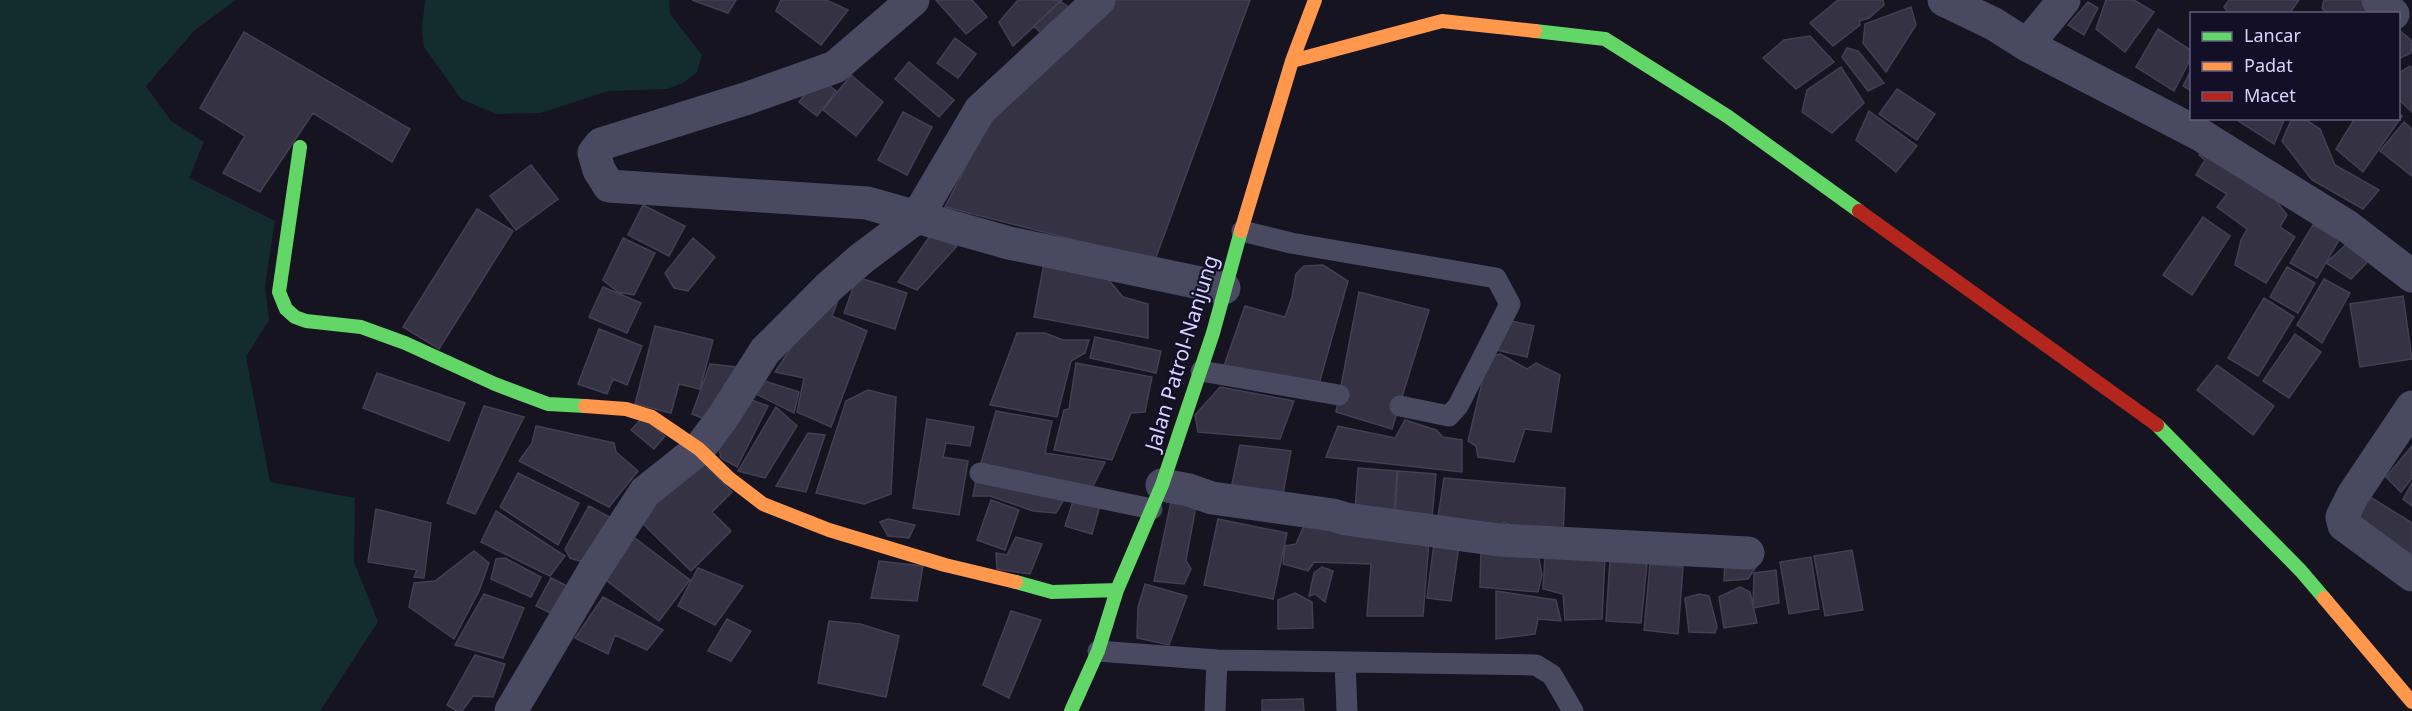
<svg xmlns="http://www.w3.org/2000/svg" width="2412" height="711" font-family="'Noto Sans',sans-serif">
<rect width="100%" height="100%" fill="#161421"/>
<path fill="#132c2d" d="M0 0H236L195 30 146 86 171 121 204 142 189 178 275 221 265 286 269 320 246 357 270 482 355 498 354 562 378 622 320 711H0Z
M425 0H669L670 14 702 55 697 72 683 83 667 89 608 91 541 113 496 114 461 99 424 47 422 30Z"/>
<path fill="#343243" stroke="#433f54" stroke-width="1.5" d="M692 0H736L728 13Z
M781 0H826L848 10 821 45 776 11Z
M936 0H972L987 17 966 34Z
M1018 0H1062L1013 46 999 22Z
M1113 0H1250L1155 260 945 207 996 108Z
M1838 0H1883L1884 5 1869 18 1859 21 1860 25 1833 46 1810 23Z
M2106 0H2134L2154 12 2125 52 2096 29Z
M2229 0H2299L2289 14H2229L2224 7Z
M2324 0H2365L2380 14H2328L2322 8Z
M1060 1 1073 10 1046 38 1034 26Z
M2088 2 2098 8 2084 35 2068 25Z
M1911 7 1916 25 1886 72 1863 43 1865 24Z
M2158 29 2192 51V56L2174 91 2136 67Z
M2398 29 2412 41 2411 53 2398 59Z
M244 32 410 129 392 162 313 113 260 192 223 173 245 136 200 108Z
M1810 36 1834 62 1796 89 1763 58 1784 40Z
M955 38 976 54 958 78 937 63Z
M1847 48 1858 51 1884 83 1868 91 1842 57Z
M909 62 954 100 939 117 895 79Z
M2410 66 2412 68V112L2398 99V74Z
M1841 67 1864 103 1832 133 1802 112 1807 90Z
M2192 68V91L2183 86Z
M851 75 883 102 856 136 823 110Z
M818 77 836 91 817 116 799 102Z
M1897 89 1935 114 1917 140 1879 114Z
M1869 111 1917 146 1896 172 1856 140Z
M903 112 932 127 907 175 878 160Z
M2398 112 2402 116 2363 172 2336 149 2355 118H2398Z
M2234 118H2285L2274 144Z
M2292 118H2303L2320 129 2335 165 2379 190 2363 209 2312 180 2282 141Z
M2404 122 2412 129V176L2380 151Z
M2206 147 2281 197 2277 202 2287 215 2280 227 2295 237 2266 283 2235 265 2241 240 2247 229 2217 207 2227 194 2196 175 2205 160 2199 155Z
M531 165 558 199 516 230 490 196Z
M643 205 685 226 669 256 628 235Z
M477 209 513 231 439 349 403 327Z
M2203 217 2230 236 2192 295 2163 275Z
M2313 225 2339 240 2317 278 2290 263Z
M930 236 957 246 917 290 898 282Z
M623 238 655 253 634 295 618 292 603 280Z
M693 238 715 257 688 291 674 288 665 273Z
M2351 240 2373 256 2351 279 2326 263Z
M1044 263 1103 273 1123 297 1148 304V338L1034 317Z
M1323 265 1348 281 1319 384 1224 366 1245 306 1285 317 1292 297 1296 274 1304 266Z
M2287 267 2315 283 2298 313 2270 297Z
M857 277 907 293 895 329 844 313Z
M2324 279 2350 293 2322 343 2297 325Z
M603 287 641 303 627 333 589 317Z
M1359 292 1429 310 1392 429 1336 412Z
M2403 296 2412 359 2360 367 2350 304Z
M2264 298 2294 317 2258 376 2228 358Z
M837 303 832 316 867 331 831 427 797 412 804 378 775 372 817 309Z
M1503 319 1534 326 1527 357 1496 350Z
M655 326 713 340 700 389 679 384 671 413 635 404Z
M599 329 642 346 627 385 613 379 607 394 578 384Z
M1017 333H1045L1063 340H1089L1085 353 1071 361 1057 417 990 405Z
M2295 334 2321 352 2289 398 2263 381Z
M1095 337 1161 351 1156 373 1090 358Z
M1500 354 1527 369 1536 363 1560 375 1551 432 1525 429 1514 462 1478 457 1476 446 1468 441 1488 358Z
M1076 363 1152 377 1145 412 1131 413 1112 460 1054 450 1064 410 1069 409Z
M710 364 737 367 717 424 692 414Z
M2217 365 2274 406 2253 435 2197 390Z
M377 373 465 403 449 441 363 408Z
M759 379 799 392 794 413 752 392Z
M1220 387 1294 401 1280 439 1198 432 1195 415Z
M868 390 896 397 891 494 864 504 816 493 846 401Z
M746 398 768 406 737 467 721 458 716 437Z
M484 406 524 417 475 514 447 503Z
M776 407 797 426 765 478 738 471Z
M996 411 1052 421 1045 453 1105 462 1090 492 979 470Z
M643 417 665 436 654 449 631 430Z
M927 419 974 427 970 446 946 443 943 457 968 461 959 515 913 508Z
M1405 420 1436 430 1443 437 1462 440V472L1326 457 1338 426 1395 438Z
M536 426 614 443 616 452 638 471 609 507 519 461 532 443Z
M808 433 825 435 806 492 776 486Z
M1240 445 1291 451 1282 499 1231 489Z
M2412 446V478L2401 492 2386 477Z
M698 458 732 492 712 512 731 531 691 571 638 519Z
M1358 468 1397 471 1394 514 1355 512Z
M1398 471 1436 474 1432 517 1395 515Z
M518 473 579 503 558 545 500 507Z
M977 475 1067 494 1056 513 1033 511 990 496H973Z
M1444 478 1565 488 1563 539 1515 528 1504 522 1498 534 1437 523Z
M2412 483V506L2403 499Z
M1075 495 1101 502 1092 534 1065 526Z
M2367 495 2412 523V564L2351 523Z
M991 500 1019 510 1005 550 977 540Z
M1171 502 1196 506 1186 560 1191 569 1184 584 1154 581Z
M589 506 615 520 590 564 570 558 565 549Z
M376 509 431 523 424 578 414 577 417 570 368 562Z
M496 511 565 556 550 576 481 542Z
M888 519 915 525 909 538 888 536 880 522Z
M1218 519 1287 533 1273 599 1204 585Z
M1305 523 1429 541 1423 616H1367L1371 564 1314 562 1308 571 1283 564 1285 546 1296 544Z
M631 535 690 580 659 621 606 580Z
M1016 537 1042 544 1030 574 997 569 996 553 1007 555Z
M1434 543 1459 546 1451 601 1427 598Z
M1481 549 1538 553 1542 575 1538 592 1480 587Z
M1852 550 1863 610 1825 616 1814 556Z
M474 551 489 563 479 591 454 639 409 607 414 583 435 581Z
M1545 556 1605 557 1602 619 1565 620 1563 594 1543 589Z
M1811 557 1819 609 1789 614 1780 562Z
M505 558 541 577 531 597 491 579 496 559Z
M1610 559 1647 564 1641 623 1606 621Z
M1725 559 1756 567 1748 579 1724 581Z
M879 561 923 566 917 601 871 598Z
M1650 564 1683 567 1678 634 1644 630Z
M1322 567 1333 571 1325 602 1315 594 1309 596 1314 573Z
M698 568 743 586 715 625 678 606Z
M1776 570 1779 603 1753 608 1754 573Z
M551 578 579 592 564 620 536 606Z
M1145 584 1187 596 1169 645 1137 638 1138 607Z
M1740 587 1750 592 1757 623 1724 628 1719 597Z
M1496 591 1556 600 1561 621 1538 619 1535 634 1496 639Z
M1295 593 1312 602 1313 628 1278 629V600Z
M484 594 524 608 503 658 455 645Z
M1699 594 1709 596 1717 626 1715 633 1689 632 1685 598Z
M603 597 663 630 647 650 615 635 608 654 575 638Z
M1011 611 1041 620 1009 698 983 685Z
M727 619 751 631 731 661 708 651Z
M829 621 860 624 899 636 886 697 818 683Z
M475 655 505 664 493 697 473 696 462 711H457L447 705Z
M1303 699 1304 711H1262V700Z"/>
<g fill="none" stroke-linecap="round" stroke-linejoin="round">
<path stroke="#4a4962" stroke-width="21" d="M1242 231 1291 243 1496 278 1510 304 1458 406 1449 416 1400 406
M1201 371 1339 395
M980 473 1152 509
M1098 651 1217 660 1536 665 1552 675 1573 711
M1345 662 1347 711
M1215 711 1217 660"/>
<path stroke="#4a4962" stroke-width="33" d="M913 0 835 67 748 98 601 144 594 153 599 170 609 186 867 203 1009 243 1224 288
M1944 0 1994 24 2027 45 2199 134 2347 226 2412 276
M2378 0 2393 14
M2027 45 2064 0
M2412 407 2353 495 2342 517 2344 525 2412 575
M1162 485 1189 490 1212 498 1333 515 1346 519 1499 540 1748 553
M511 711 593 572 645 492 699 449 721 420 765 351 830 286 861 259 917 217 980 110 1099 0"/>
<path stroke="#63d668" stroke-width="14" d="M1535 31 1605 39 1727 116 1859 211
M300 147 279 292 286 309 295 317 306 321 361 327 405 343 495 384 548 404 585 406
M2157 425 2301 571 2324 598
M1016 582 1052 592 1117 590
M1071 711 1098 651 1117 590 1162 485 1213 333 1241 231"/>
<path stroke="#ff974d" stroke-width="14" d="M1292 61 1442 21 1535 31
M1241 231 1292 61 1315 0
M585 406 626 409 652 417 699 449 729 478 763 504 829 530 945 565 1016 582
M2324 598 2412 702"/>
<path stroke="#b3261e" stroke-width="14" d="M1859 211 2157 425"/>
</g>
<g text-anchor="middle" stroke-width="4.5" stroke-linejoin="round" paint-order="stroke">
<g font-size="21" fill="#d9d4ff" stroke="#130f26">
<text transform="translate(1182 353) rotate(-73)" y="7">Jalan Patrol-Nanjung</text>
</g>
</g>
<rect x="2190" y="12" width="210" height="108" fill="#130f26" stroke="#625e7d" stroke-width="1.5"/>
<rect x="2202" y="32" width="30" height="9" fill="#63d668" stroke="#625e7d" stroke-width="1.5"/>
<text x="2244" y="42" font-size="18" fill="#d9d4ff">Lancar</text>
<rect x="2202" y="62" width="30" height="9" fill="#ff974d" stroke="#625e7d" stroke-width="1.5"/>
<text x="2244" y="72" font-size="18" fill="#d9d4ff">Padat</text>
<rect x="2202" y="92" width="30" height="9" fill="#b3261e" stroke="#625e7d" stroke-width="1.5"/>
<text x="2244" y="102" font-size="18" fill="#d9d4ff">Macet</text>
</svg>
